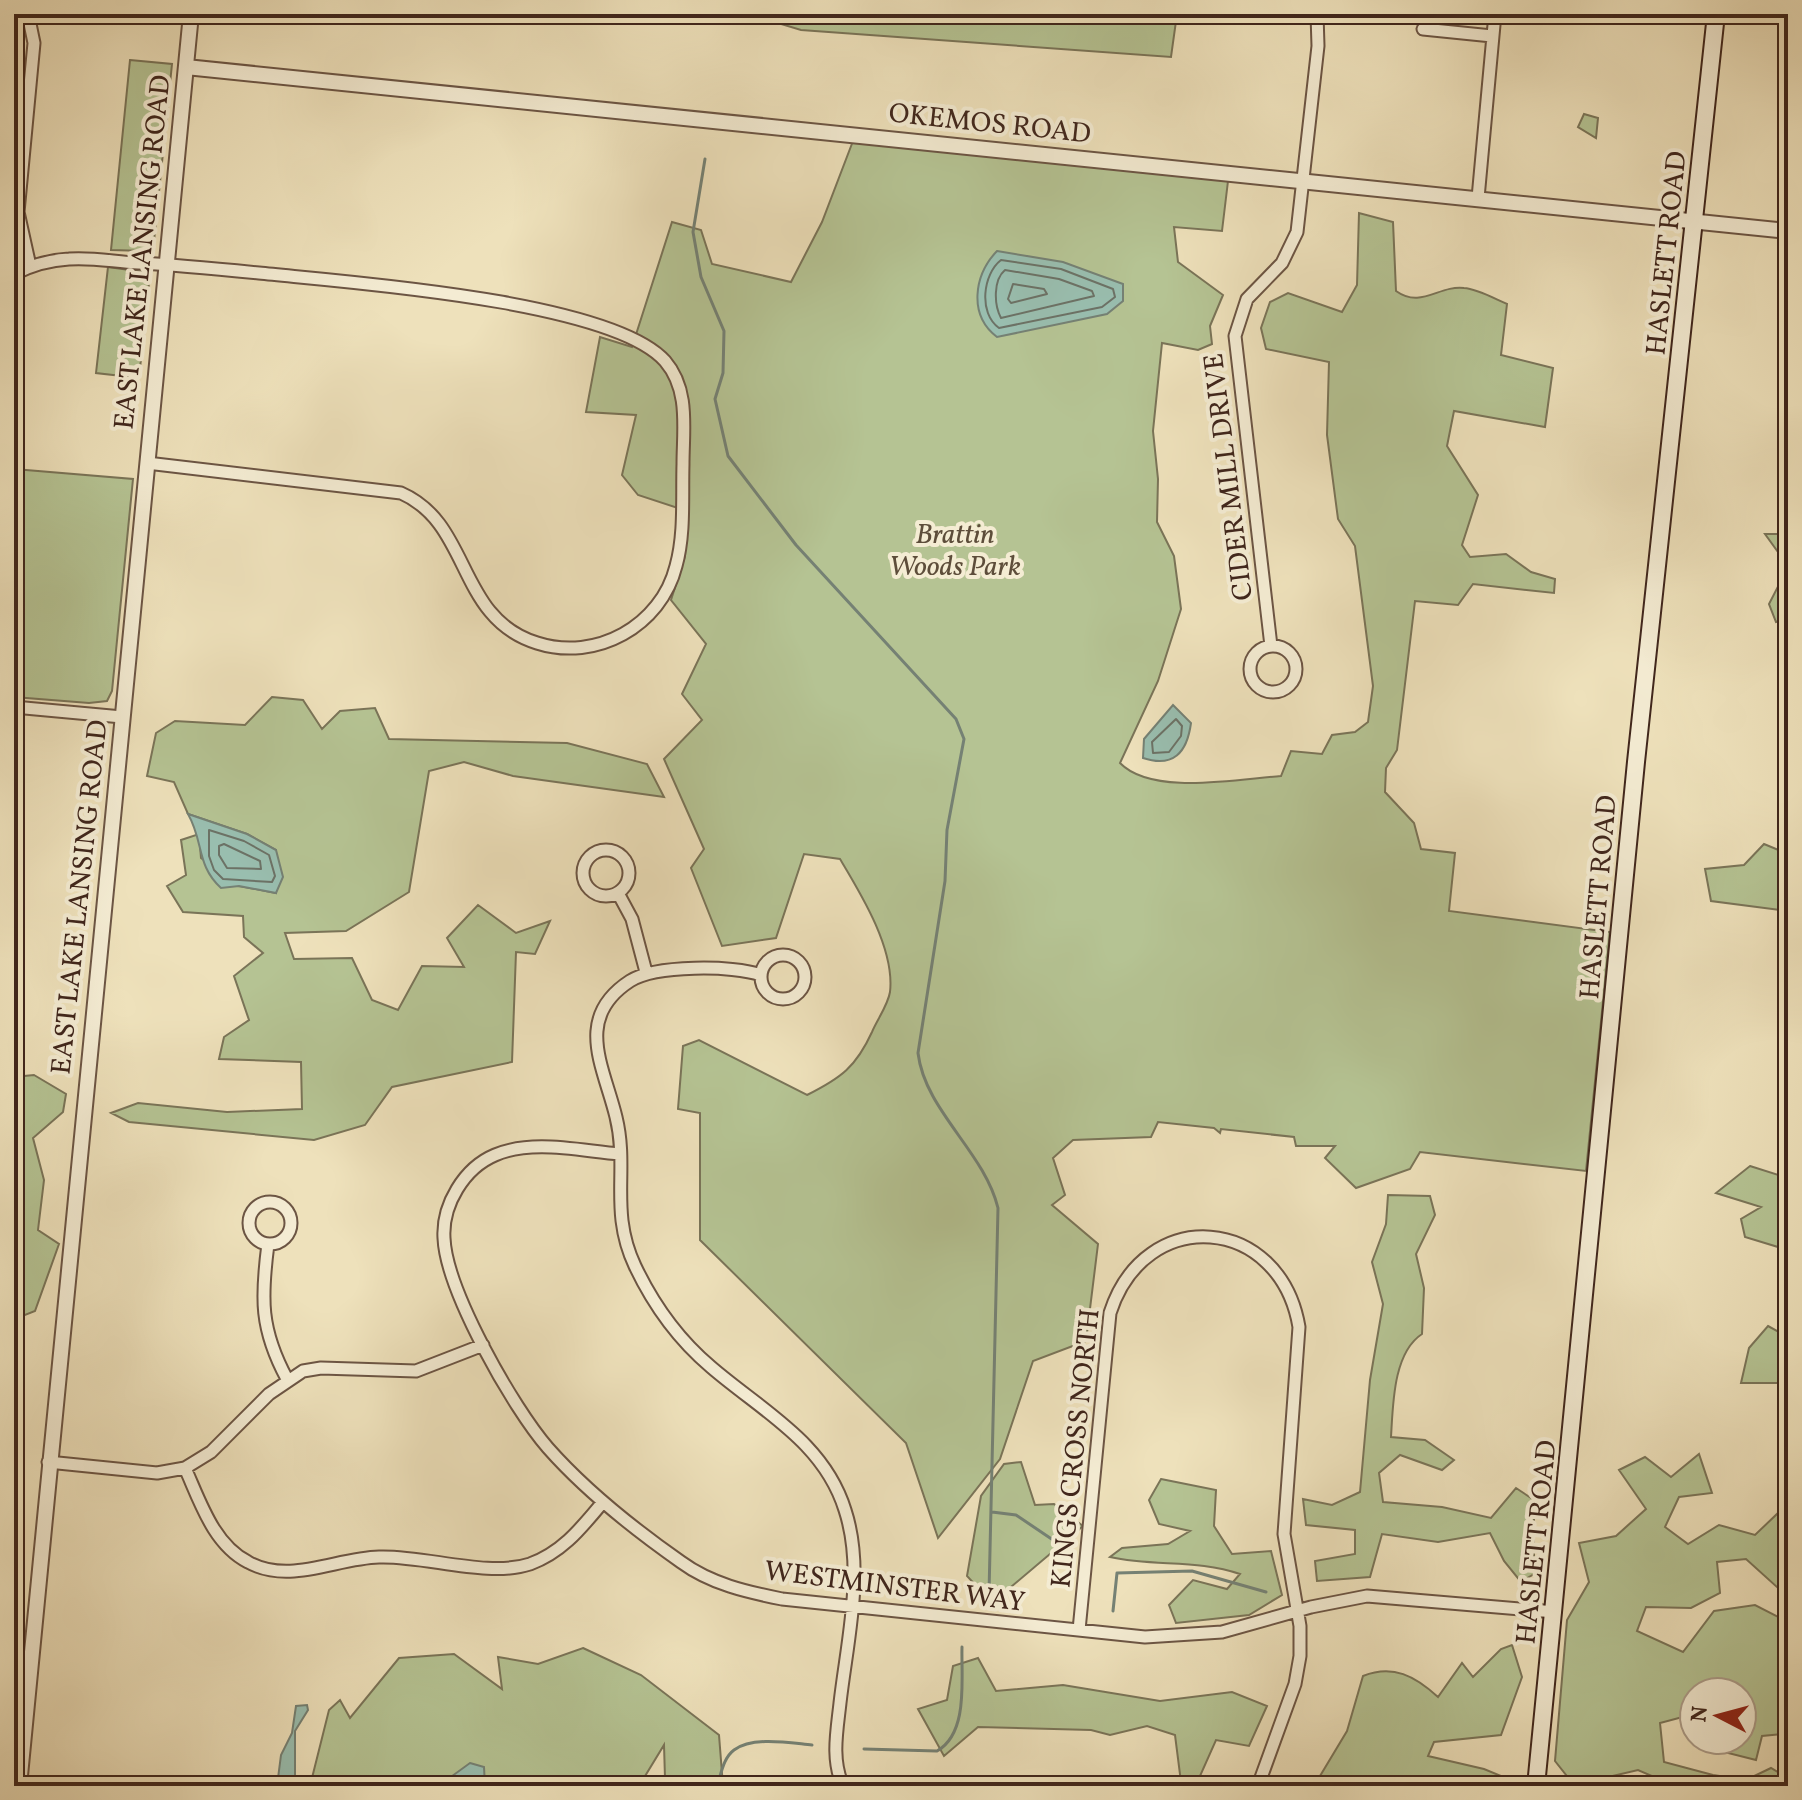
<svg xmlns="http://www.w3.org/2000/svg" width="1802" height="1800" font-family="Vollkorn,serif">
<rect width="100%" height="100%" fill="#eee1bb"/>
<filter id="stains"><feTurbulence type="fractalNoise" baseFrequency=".0025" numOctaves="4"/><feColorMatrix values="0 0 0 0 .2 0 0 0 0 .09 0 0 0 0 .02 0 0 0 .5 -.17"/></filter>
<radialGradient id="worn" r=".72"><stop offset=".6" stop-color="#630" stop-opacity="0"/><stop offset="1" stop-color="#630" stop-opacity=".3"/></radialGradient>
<path fill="#b5c393" stroke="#7a7458" stroke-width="2" d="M748 14H1177L1171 57 801 30Z
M130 60 172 64 154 241 146 251 111 250Z
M1584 114 1598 118 1596 138 1578 127Z
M853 141 1228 181 1222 231 1174 227 1178 262 1223 295 1210 326 1212 344 1198 350 1162 343 1153 431 1158 479 1157 522 1174 556 1181 609 1158 681 1120 763C1152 796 1238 779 1281 776L1291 751 1322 754 1332 735 1355 732 1368 722 1373 686 1355 546 1338 519 1327 435 1329 362 1266 349 1261 328 1270 302 1288 293 1342 312 1357 285 1359 213 1393 222 1396 291C1421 309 1439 285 1464 288 1478 289 1495 299 1507 304L1501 355 1553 368 1545 427 1454 411 1447 446 1478 495 1462 545 1470 557 1506 554 1531 572 1555 579 1554 593 1473 584 1458 605 1415 601 1397 750 1386 768 1385 792 1414 823 1421 849 1455 853 1449 911 1610 932 1586 1171 1420 1152 1410 1169 1356 1188 1325 1158 1335 1146H1296L1294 1137 1221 1129 1220 1133 1214 1128 1158 1122 1151 1137 1073 1140 1053 1158 1065 1195 1052 1205 1098 1244 1086 1341 1033 1361 1000 1459 938 1538 906 1443 700 1240V1113L678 1109 683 1046 699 1040 807 1095C841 1078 856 1067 872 1032 877 1020 888 1005 890 992 895 949 861 894 840 859L804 854 776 938 722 946 691 868 704 849 664 759 702 720 682 694 706 644 671 600 685 556 687 511 638 495 622 475 636 415 586 412 600 337 632 347 672 222 701 230 712 264 791 282 822 222Z
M108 267 144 272 149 283 139 378 96 373Z
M14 469 133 479 112 691 107 701 89 703 14 697Z
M1765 534H1788V566Z
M1788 567V619L1776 622 1769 604Z
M272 697 303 700 322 729 340 711 375 708 389 739 567 743 647 764 664 797 513 776 464 762 429 771 409 892 346 931 285 933 294 959 352 958 372 1000 398 1010 422 966 464 967 447 938 478 905 516 933 550 921 535 954 516 952 512 1062 392 1087 365 1125 314 1140 129 1122 111 1113 138 1103 227 1112 302 1109 301 1062 219 1059 224 1037 249 1020 234 976 263 953 244 937 243 916 183 912 167 886 186 875 181 840 199 834 201 858 239 886 276 893V850L247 834 188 814 174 782 147 776 156 733 175 721 245 725Z
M1764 844 1788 854V911L1711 901 1705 869 1744 865Z
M34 1075 66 1094 63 1112 33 1138 44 1180 38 1230 59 1244 35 1311 20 1317 14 1313V1077Z
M1750 1166 1788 1178V1250L1745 1237 1741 1219 1761 1207 1716 1193Z
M1388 1195 1430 1196 1435 1215 1416 1254 1424 1288 1422 1334C1393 1353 1393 1405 1391 1437L1425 1440 1454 1460 1442 1470 1400 1455 1379 1473 1383 1502 1442 1507 1491 1518 1516 1488 1534 1500V1574L1521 1582 1504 1561 1490 1533 1438 1542 1382 1534 1370 1577 1317 1581 1315 1561 1355 1554V1530L1306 1525 1303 1499 1332 1505 1360 1492 1370 1380 1383 1304 1372 1262 1386 1224Z
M1768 1326 1788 1337V1383H1741L1749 1348Z
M1788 1435V1597L1746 1559 1717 1562 1720 1593 1691 1608 1646 1607 1637 1631 1683 1652 1714 1611 1755 1605 1788 1622 1783 1734 1762 1736 1756 1760 1712 1749 1709 1740H1742V1692H1694V1714L1660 1723 1664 1762 1713 1775 1746 1780 1771 1768 1788 1778V1786H1675L1638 1770 1574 1785 1555 1761 1567 1620 1589 1582 1579 1543 1616 1536 1646 1509 1619 1470 1645 1457 1671 1477 1699 1454 1712 1493 1679 1497 1665 1527 1688 1544 1719 1525 1755 1535 1780 1511V1449Z
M1021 1462 1035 1505 1054 1504 1083 1526 992 1603 967 1576 981 1496 1004 1464Z
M1161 1479 1216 1490 1214 1526 1232 1554 1271 1551 1282 1595 1249 1615 1176 1623 1169 1605 1193 1580 1227 1589 1240 1574C1198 1559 1154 1567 1110 1557L1122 1548 1168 1544 1190 1531 1159 1524 1149 1500Z
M1512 1645 1522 1677 1501 1735 1434 1742 1428 1756 1484 1769 1506 1778 1504 1786H1426L1407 1782 1402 1786H1314L1347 1731 1363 1676C1393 1664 1415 1676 1438 1697L1462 1663 1473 1677 1501 1649Z
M583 1648 641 1675 719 1735 723 1786H670L665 1778 664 1745 639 1786H310L329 1710 340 1700 350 1718 399 1658 454 1654 502 1689 498 1657 538 1664Z
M978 1658 996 1691 1063 1685 1160 1701 1232 1692 1267 1706 1249 1746 1216 1740 1196 1785 1181 1782 1175 1735 1147 1726 1110 1735 1091 1730 978 1727 944 1756 918 1709 947 1700 953 1666Z"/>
<path fill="#99beaf" stroke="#758174" stroke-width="2" d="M997 251 1063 262 1123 284V301L1107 314 997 337C968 315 974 275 997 251Z
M1173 705 1191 723C1187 753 1173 768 1143 758L1144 739Z
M188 814 247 834 276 850 283 877 276 893 239 886 221 888C196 865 204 842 188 814Z
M307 1705 308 1710 295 1731V1786H277L281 1755 292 1733 296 1706Z
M470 1763 484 1767 485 1786H446L448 1779Z"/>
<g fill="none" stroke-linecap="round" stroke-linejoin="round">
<path stroke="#6c7266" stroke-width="2" d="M1001 260 1061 269 1113 289 1115 297 1102 307 999 328C978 313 983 274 1001 260Z
M1005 270 1059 279 1092 291 1094 296 1001 318C994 305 993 280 1005 270Z
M1013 284 1044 289 1047 294 1011 303 1008 299Z
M1176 719 1182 726 1181 736 1169 752 1153 753 1152 742Z
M209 830 244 841 269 855 275 876 272 882 223 879 214 870 209 856Z
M224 844 260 861 261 869 227 868 219 855V846Z"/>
<path stroke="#758174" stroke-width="3" d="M705 159 693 232 701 277 724 331 723 373 715 399 728 456 796 545 956 719 964 739 947 830 945 881 918 1053C925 1111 984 1151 998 1208L989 1593
M992 1512 1016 1515 1059 1544
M1113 1611 1117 1573 1192 1571 1266 1592
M864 1749 937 1751C969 1733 961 1678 962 1647
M717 1786C721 1775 723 1758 734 1750 753 1736 790 1743 812 1745"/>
<defs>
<path id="minor" d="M28 14 34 43 18 212 30 266
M1423 29 1492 36
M1478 198 1495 14
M14 274C32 265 49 260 69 259 92 257 115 262 138 263 179 265 219 269 259 273 345 282 611 300 665 361 690 390 683 429 683 464 682 497 685 534 676 566 661 626 596 662 537 643 456 618 472 524 401 493L147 463
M1250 669a23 23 0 1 1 46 0a23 23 0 1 1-46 0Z
M1271 646 1235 336 1247 299 1282 263 1297 232 1318 46 1317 14
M14 707 122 717
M583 873a23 23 0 1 1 46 0a23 23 0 1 1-46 0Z
M618 893 632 919 646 972
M761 977a22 22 0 1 1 44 0a22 22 0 1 1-44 0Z
M761 975C733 965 655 965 630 981 573 1018 604 1067 616 1117 629 1170 609 1211 635 1266 653 1304 679 1340 711 1367 762 1411 824 1442 845 1510 865 1571 847 1641 840 1703 837 1731 831 1759 843 1786
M620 1154C581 1151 532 1139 495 1155 464 1168 442 1205 444 1238 446 1290 513 1408 548 1448 586 1491 634 1529 681 1562 711 1584 747 1592 782 1599L1145 1637 1222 1632 1311 1607 1367 1596 1555 1612
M249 1223a21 21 0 1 1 42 0a21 21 0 1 1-42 0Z
M268 1244C261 1298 260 1329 287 1379
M48 1462 157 1473 185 1468 211 1452 269 1394 303 1371 321 1368 416 1371 483 1345
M185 1468C200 1501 213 1544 248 1562 289 1585 336 1558 379 1557 424 1555 488 1578 530 1564 563 1552 582 1527 603 1502
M1079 1630 1110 1313C1145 1204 1280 1215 1299 1327L1284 1534 1300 1626V1656L1295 1684 1258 1786"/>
<path id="tertiary" d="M186 67 1788 231
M19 1786 191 14"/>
<path id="secondary" d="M1536 1786 1636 762 1716 14"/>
</defs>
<use href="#minor" stroke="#6c5544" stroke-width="15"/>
<use href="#tertiary" stroke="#6c5544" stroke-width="18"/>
<use href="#secondary" stroke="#40261c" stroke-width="20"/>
<use href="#minor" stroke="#f4ecd3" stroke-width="11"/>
<use href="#tertiary" stroke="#f4ecd3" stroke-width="14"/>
<use href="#secondary" stroke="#f4ecd3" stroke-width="16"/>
</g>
<g text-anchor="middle" stroke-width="8" stroke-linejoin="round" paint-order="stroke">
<g font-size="28" fill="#40261c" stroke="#f4ecd3">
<text transform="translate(990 122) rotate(6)" y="10">OKEMOS ROAD</text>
<text transform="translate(141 252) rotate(-84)" y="10">EAST LAKE LANSING ROAD</text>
<text transform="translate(1665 253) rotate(-84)" y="10">HASLETT ROAD</text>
<text transform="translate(1227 477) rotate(-97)" y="10">CIDER MILL DRIVE</text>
<text transform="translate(78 897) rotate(-84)" y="10">EAST LAKE LANSING ROAD</text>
<text transform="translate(1597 897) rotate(-85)" y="10">HASLETT ROAD</text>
<text transform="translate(1074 1448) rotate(-84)" y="10">KINGS CROSS NORTH</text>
<text transform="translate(1535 1542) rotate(-84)" y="10">HASLETT ROAD</text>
<text transform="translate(895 1585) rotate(7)" y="10">WESTMINSTER WAY</text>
</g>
<g font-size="28" font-style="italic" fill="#5d4d3a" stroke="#f4ecd3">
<text x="955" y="543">Brattin<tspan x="955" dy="32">Woods Park</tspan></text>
</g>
</g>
<rect width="1802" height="1800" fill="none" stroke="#eee1bb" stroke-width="48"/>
<rect x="16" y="16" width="1770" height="1768" fill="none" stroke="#40261c" stroke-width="4"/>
<rect x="24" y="24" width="1754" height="1752" fill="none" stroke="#40261c" stroke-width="2"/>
<g transform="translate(1718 1716) rotate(276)"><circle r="38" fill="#f4ecd3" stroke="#ac9d8a" stroke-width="2"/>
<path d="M0-6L14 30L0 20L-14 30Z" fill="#8f2418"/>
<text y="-12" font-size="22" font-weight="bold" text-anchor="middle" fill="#40261c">N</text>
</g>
<rect width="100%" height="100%" filter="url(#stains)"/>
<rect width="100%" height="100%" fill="url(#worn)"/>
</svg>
